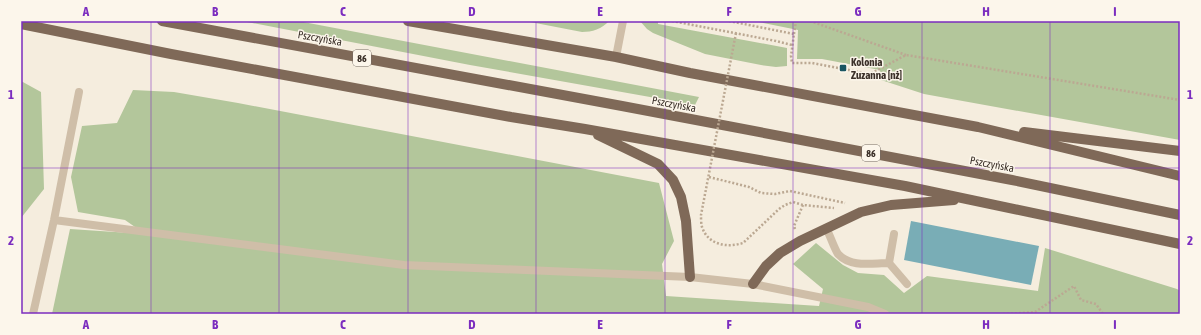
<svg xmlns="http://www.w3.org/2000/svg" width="1201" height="335" font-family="'Asap Condensed',sans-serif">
<rect width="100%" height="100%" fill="#f5edde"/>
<path fill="#b3c69b" d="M242 21H298L699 97 695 105 470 65Z
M525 21H609C602 29 592 32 582 32Z
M640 21H658V24L787 48V66L776 67 761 65 705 54 653 33 647 29Z
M754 21H1180V140L924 94 878 79 880 70 822 59H797L798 30Z
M21 81 41 92 44 189 21 218Z
M133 90 174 92 238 103 659 183 674 241 662 264 666 296 819 306 823 289 793 264 816 243 843 265 858 273 884 275 904 293 927 276 1038 291 1045 248 1177 289 1180 291V314H52L70 229 145 234 125 220 78 212 71 177 82 126 117 123Z"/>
<path fill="#79adb6" d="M911 221 1039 246 1031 285 904 260Z"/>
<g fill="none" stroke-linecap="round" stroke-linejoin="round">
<path stroke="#bba892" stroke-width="2.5" stroke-dasharray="2 2" stroke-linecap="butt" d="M672 21 776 41 792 45
M729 21 794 34 791 56 792 63H812L870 74 906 55 1180 100
M810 21 906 55
M794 34 796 21
M709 177 749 187 761 193 775 194 790 191 845 203
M779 209 785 205 793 202 803 205 834 208
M795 229 794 226 803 205
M1003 314 1035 312 1074 286 1081 300 1096 304 1103 314"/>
<path stroke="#cfbea8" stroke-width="8" d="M616 57 623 21
M54 220 404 265 690 277 753 284 868 307 885 314
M826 228C830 235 834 248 838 254 851 268 872 263 889 263
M894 234 889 263 907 284
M33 314 54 220 79 92"/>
<path stroke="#7f6958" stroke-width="10" d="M162 21 622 106 1012 180 1180 215
M408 21 616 57 690 73 978 127 1180 176
M21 24 171 54 511 117 585 129 905 186 1180 244
M1024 132 1180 151
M598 135 658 164 673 180 681 197 686 221 690 277
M753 284 766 266 780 253 800 241 861 212 891 205 954 200"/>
<path stroke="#bba892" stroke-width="2.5" stroke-dasharray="2 2" stroke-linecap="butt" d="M736 33 701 215C701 218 701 224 702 227 708 245 727 248 743 243L779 209"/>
</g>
<path fill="none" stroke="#7b2cbf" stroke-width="1" stroke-opacity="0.55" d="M151 21V314M279 21V314M408 21V314M536 21V314M665 21V314M793 21V314M922 21V314M1050 21V314M21 168H1180"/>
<rect fill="#195562" stroke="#fcf6eb" stroke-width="1.5" x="839" y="64" width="8" height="8" rx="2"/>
<g text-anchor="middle" stroke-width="3" stroke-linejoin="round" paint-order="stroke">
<g fill="#fcf6eb" stroke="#756b63" stroke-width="1">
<rect x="353" y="50" width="18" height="16" rx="3"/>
<rect x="862" y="145" width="18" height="16" rx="3"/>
</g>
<g font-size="10" font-weight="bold" fill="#3b3029">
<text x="362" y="62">86</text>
<text x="871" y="157">86</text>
</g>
<g font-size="11" fill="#3b3029" stroke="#fcf6eb">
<text transform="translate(320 38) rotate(10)" y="4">Pszczyńska</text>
<text transform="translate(674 104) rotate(11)" y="4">Pszczyńska</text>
<text transform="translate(992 164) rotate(11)" y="4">Pszczyńska</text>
</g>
<g font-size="11" font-weight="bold" fill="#3b3029" stroke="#fcf6eb" text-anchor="start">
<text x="851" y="66">Kolonia<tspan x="851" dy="13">Zuzanna [nż]</tspan></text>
</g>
</g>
<rect width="1201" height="335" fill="none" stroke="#fcf6eb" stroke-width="44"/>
<rect x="22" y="22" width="1157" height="291" fill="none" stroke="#7b2cbf" stroke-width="1.5"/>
<g font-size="13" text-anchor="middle" font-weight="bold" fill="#7b2cbf">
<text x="86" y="16">A</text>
<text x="215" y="16">B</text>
<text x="343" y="16">C</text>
<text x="472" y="16">D</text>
<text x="600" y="16">E</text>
<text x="729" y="16">F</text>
<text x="858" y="16">G</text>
<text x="986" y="16">H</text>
<text x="1115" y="16">I</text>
<text x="11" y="99">1</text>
<text x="1190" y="99">1</text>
<text x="11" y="245">2</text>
<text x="1190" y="245">2</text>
<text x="86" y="329">A</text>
<text x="215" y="329">B</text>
<text x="343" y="329">C</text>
<text x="472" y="329">D</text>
<text x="600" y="329">E</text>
<text x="729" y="329">F</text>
<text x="858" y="329">G</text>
<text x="986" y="329">H</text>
<text x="1115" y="329">I</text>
</g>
</svg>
